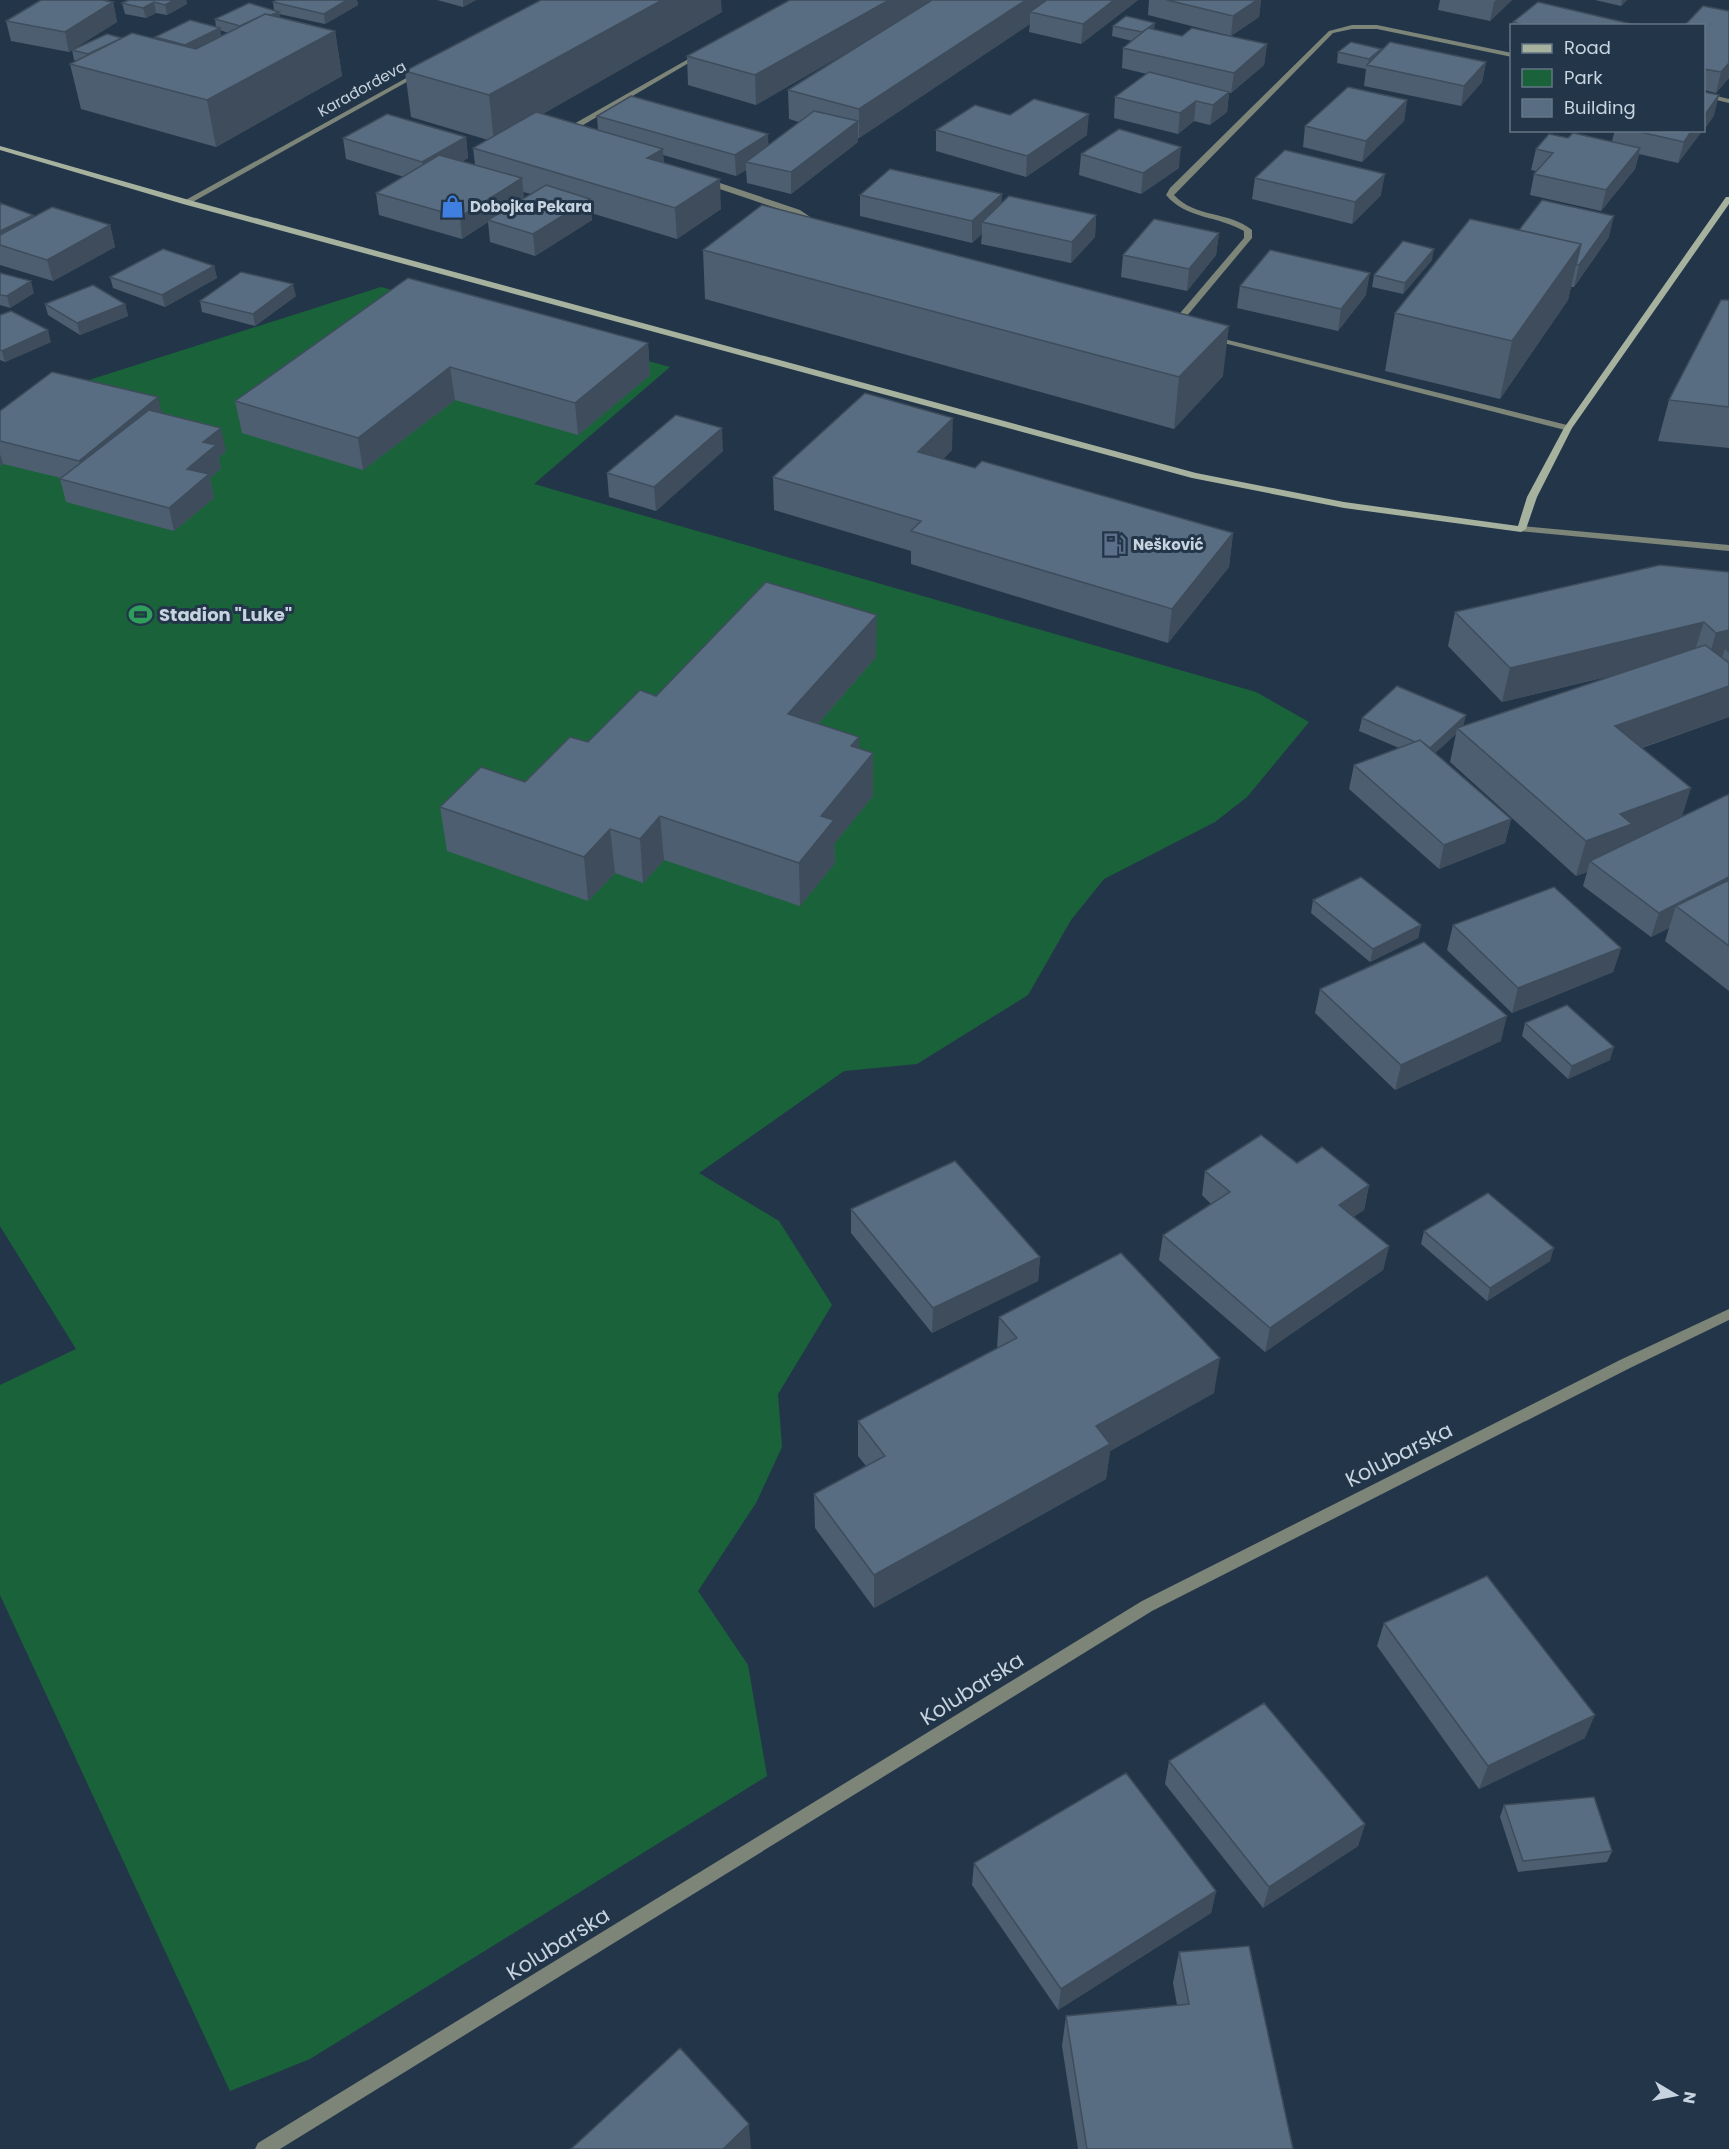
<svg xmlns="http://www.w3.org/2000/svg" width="1729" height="2149" font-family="Poppins,sans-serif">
<rect width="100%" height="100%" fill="#233649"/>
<path fill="#1a633a" d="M381 287 670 367 534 484 1256 692 1309 722 1247 797 1215 822 1104 879 1071 920 1028 995 917 1064 844 1071 699 1173 779 1221 832 1305 778 1394 782 1447 756 1503 698 1591 748 1665 767 1776 310 2059 230 2091 0 1595V1385L76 1349 0 1226V423L42 395Z"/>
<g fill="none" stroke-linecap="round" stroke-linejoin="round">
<path fill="#7d8478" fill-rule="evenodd" d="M1352 25H1377L1512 53V57L1377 29H1352L1333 33 1174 195C1195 218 1229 211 1252 230V238L1176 329H1170V325L1244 238V231C1219 216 1186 219 1166 195L1170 188 1329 31Z
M699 53 704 54 578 128 576 137H570L567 134 572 125Z
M1704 93 1729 99V103L1704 97Z
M702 179H708L800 210 819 223 812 225 794 214 702 183Z
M1208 335 1571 426 1572 428 1565 430 1208 339Z"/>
<path fill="#7d8478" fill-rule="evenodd" d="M419 71 422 73 421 74 189 204 182 202Z
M1521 526 1729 545V551L1518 531V527Z
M1729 1309V1320L1630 1368 1152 1611 280 2149H255L258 2143 1142 1601 1620 1360Z"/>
<path fill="#a6b19e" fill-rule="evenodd" d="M0 146 189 200 1196 473 1344 502 1518 526 1527 497 1564 428 1726 197H1729V204L1572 428 1537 497 1526 529 1521 532 1344 508 1192 478 183 204 0 150Z"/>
</g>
<path fill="#4c5e70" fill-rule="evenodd" d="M129 0H186L187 4 167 15 156 13 146 18 125 14 122 3Z
M277 0H357L358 5 325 24 279 14 280 17 335 31 342 76 216 147 81 109 70 64 76 60H74L72 50 69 52 11 41 6 21 113 2 117 22 75 48 122 38 155 39V37L216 27 215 19 274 10 273 2ZM220 30 228 33 221 36Z
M437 0H476L463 7Z
M790 0H1138L1081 44 1029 32 1030 24 859 138H858V142L791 194 747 183 746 170 736 176 663 155 664 163 721 209 677 239 591 213 592 220 535 256 490 242 488 222 462 239 379 215 376 193 404 177 346 159 343 138 466 137 468 158 463 161 475 165 473 148 488 140 411 117 405 71 722 12 542 114 598 130 597 116 768 145 799 122 789 119 788 90 859 45 756 105 688 85 687 56ZM523 192 531 194 524 199Z
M1149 0H1261L1259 17 1231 36 1148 15Z
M1440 0H1512L1490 21 1438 10Z
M1595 0H1627L1621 6Z
M1729 11V78L1716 93 1704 90V26Z
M1513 22 1640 26H1512Z
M1113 26 1154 29 1182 36 1267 44 1264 65 1231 93H1229L1227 112 1210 125 1194 121 1178 134 1114 118 1115 97 1147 74 1122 68 1123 48 1132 41 1112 36Z
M1512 30V43L1509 42Z
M1381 49V51L1486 62 1482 82 1461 106 1364 86 1366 69 1337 63 1338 52Z
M1407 100 1404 121 1362 162 1303 147 1305 126Z
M1010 115 1087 135 1026 177 936 151V130Z
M1615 130H1703L1678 163 1639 154 1635 169 1601 211 1530 195 1534 174 1536 171 1531 170 1536 149 1568 138 1612 141Z
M1081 154 1179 168 1141 194 1079 175Z
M1255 178 1381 195 1352 224 1252 199Z
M860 195 1002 203 1096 215 1095 237 1071 263 981 244 982 234 972 243 860 216Z
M0 203 33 215 34 217 110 225 115 247 53 281 0 265Z
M1519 230 1609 237 1574 287H1571L1568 300 1500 399 1385 371 1395 313Z
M1219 233 1216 255 1187 291 1121 277 1123 255Z
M703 250 1223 376 1174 429 705 299Z
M1432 260 1403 294 1372 287 1374 275Z
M214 266 217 278 165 307 113 288 110 277Z
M0 273 34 293 10 308 0 305Z
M408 278 648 343 650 375 578 435 455 400 363 470 242 433 235 401Z
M1240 286 1366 295 1338 331 1237 308Z
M296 296 255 326 202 312 200 301Z
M1729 300V448L1658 441 1669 400Z
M45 304H125L128 316 80 335 48 315Z
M0 315 51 342 5 362 0 360Z
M0 411 162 414 226 451 219 457 221 468 210 478 214 498 174 531 66 502 60 479 61 478 3 464 0 466Z
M952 450 943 459 975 468 1233 533 1229 567 1168 643 911 564V551L774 510 773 477Z
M723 451 656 511 609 497 607 473Z
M1729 572V717L1642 748 1682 816 1729 794V991L1665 941 1669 928 1651 937 1583 886 1587 872 1576 876 1450 762 1456 734 1435 753 1511 819 1505 843 1439 869 1349 789 1354 765 1399 748 1359 731 1362 718 1463 726 1615 675 1502 702 1448 646 1455 612Z
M876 657 818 724 859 737V748L873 753V796L834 844 835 863 800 906 664 860 643 883 615 873 588 901 447 851 440 807 525 782 588 742 656 696Z
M1313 900 1421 925 1418 938 1370 962 1311 913Z
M1453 925 1621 948 1613 972 1512 1013 1447 950Z
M1320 989 1501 1041 1395 1090 1315 1013Z
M1525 1023 1610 1060 1568 1079 1522 1036Z
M1297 1163 1369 1185 1364 1210 1353 1217 1389 1246 1383 1270 1265 1352 1159 1260 1163 1235 1211 1204 1202 1195 1205 1171Z
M851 1209 1040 1257 1038 1281 932 1333 851 1233Z
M1424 1231 1550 1261 1487 1301 1421 1244Z
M999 1317 1214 1393 1110 1451 1106 1479 874 1608 815 1528 814 1494 866 1466 858 1456V1421L997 1348Z
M1384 1623 1585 1738 1479 1789 1377 1646Z
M1169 1761 1365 1824 1358 1846 1263 1908 1165 1784Z
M1504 1805 1612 1851 1607 1862 1518 1872 1500 1817Z
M974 1863 1216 1891 1211 1913 1058 2010 972 1885Z
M1179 1952 1293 2149H1078L1062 2046 1066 2016 1177 2005 1173 1983Z"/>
<path fill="#3e4c5b" d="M174 0H186L187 4 167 15 165 5Z
M347 0H357L358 5 325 24 324 14Z
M463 0H476L463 7Z
M662 0H721L722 12 494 142 489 95Z
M889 0H938L756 105 755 75Z
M1026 0H1066L1030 12V24L859 138V109Z
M1114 0H1138L1081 44 1083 24Z
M1257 0H1261L1259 17 1231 36 1233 16Z
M1496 0H1512L1490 21 1494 2Z
M1622 0H1627L1621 6Z
M113 2 117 22 69 52 65 32Z
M154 2 156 13 146 18 143 8Z
M279 12 281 22 244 28Z
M1155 23 1154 33 1142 32Z
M220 28 222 38 187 56 185 45Z
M335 31 342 76 216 147 207 100Z
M1267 44 1264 65 1231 93 1234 73Z
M1381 49 1380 59 1368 66 1369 59Z
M1486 62 1482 82 1461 106 1464 86Z
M1729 63V78L1716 93 1721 72Z
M1229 92 1227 112 1210 125 1213 105Z
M1719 95 1714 116 1704 130V116Z
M1407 100 1404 121 1362 162 1366 141Z
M1196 101 1194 121 1178 134 1180 113Z
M1089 114 1087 135 1026 177 1027 156Z
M858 121V142L791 194V172Z
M1692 130H1703L1678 163 1684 142Z
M768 134 769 155 746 162V170L736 176 735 155Z
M466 137 468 158 425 183 422 162Z
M1181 147 1179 168 1141 194 1143 173Z
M1640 148 1635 169 1601 211 1606 190Z
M663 149 664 179 647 158Z
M1385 174 1381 195 1352 224 1355 202Z
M522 178 524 199 488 220V222L462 239 460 217Z
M720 179 721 209 677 239 675 208Z
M1002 194 1001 216 982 222V234L972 243V221Z
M590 199 592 220 535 256 533 234Z
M33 215 36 226 0 244V231Z
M1096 215 1095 237 1071 263 1072 242Z
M1614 216 1609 237 1574 287 1579 265Z
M110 225 115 247 53 281 47 260Z
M1219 233 1216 255 1187 291 1189 269Z
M1581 244 1568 300 1500 399 1512 341Z
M1434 249 1432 260 1403 294 1405 283Z
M214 266 217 278 165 307 162 295Z
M1370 273 1366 295 1338 331 1341 309Z
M31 281 34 293 10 308 7 296Z
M293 284 296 296 255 326 253 314Z
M125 304 128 316 80 335 77 323Z
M1229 326 1223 376 1174 429 1179 377Z
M48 330 51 342 5 362 2 351Z
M648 343 650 375 578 435 575 403Z
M450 367 455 400 363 470 358 438Z
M158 397 164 420 85 484 79 461Z
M953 418 952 450 918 485V452Z
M221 428 226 451 219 457 221 468 210 478 214 498 174 531 169 508 187 469 203 442Z
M722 428 723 451 656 511 654 487Z
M0 454 3 464 0 466Z
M1233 533 1229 567 1168 643 1172 609Z
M877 615 876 657 789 757 788 714Z
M1704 622 1693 656 1502 702 1510 668Z
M1729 630V653L1725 649 1720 664 1706 667 1716 633Z
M1729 686V717L1605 760 1615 726Z
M1466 715 1463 728H1457L1456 734 1427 761 1430 748Z
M859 737V770L873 753V796L834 844 835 863 800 906 799 863 821 816 851 746Z
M1691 788 1680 823 1626 843 1621 859 1590 861 1587 872 1576 876 1586 841 1620 814Z
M660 816 664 860 643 883 640 839Z
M1511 819 1505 843 1439 869 1444 845Z
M610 829 615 873 588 901 584 857Z
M1729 877V898L1676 906 1669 928 1651 937 1659 913Z
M1421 925 1418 938 1370 962 1373 949Z
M1621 948 1613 972 1512 1013 1518 988Z
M1507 1016 1501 1041 1395 1090 1401 1065Z
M1614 1047 1610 1060 1568 1079 1572 1066Z
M1369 1185 1364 1210 1334 1230 1339 1205Z
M1389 1246 1383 1270 1265 1352 1270 1328Z
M1554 1248 1550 1261 1487 1301 1490 1288Z
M1040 1257 1038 1281 932 1333 933 1308Z
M1220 1358 1214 1393 1110 1451 1106 1479 874 1608V1575L1096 1426Z
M1595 1715 1585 1738 1479 1789 1488 1766Z
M1365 1824 1358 1846 1263 1908 1269 1887Z
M1216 1891 1211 1913 1058 2010 1061 1989Z
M749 2124 751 2149H723Z"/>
<path fill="#586d82" stroke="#3e4c5b" stroke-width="1.5" d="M41 0H102L113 2 65 32 6 21Z
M129 0H174L165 5 154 2 143 8 122 3Z
M277 0H347L324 14 273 2Z
M541 0H662L489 95 405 71Z
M790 0H889L755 75 687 56Z
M932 0H1026L859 109 788 90Z
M1047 0H1114L1083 24 1030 12Z
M1167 0H1257L1233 16Z
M1538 2 1640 26H1526L1513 22Z
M249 3 279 12 271 15 265 14 240 26 215 19Z
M1703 6 1729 11V63L1721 72 1704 69V26H1684Z
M265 14 335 31 207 100 70 64 132 33 196 49Z
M1126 16 1155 23 1142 32 1113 26Z
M190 20 220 28 185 45 155 37Z
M1148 28 1182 36 1192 28 1267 44 1234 73 1123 48Z
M107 34 122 38 88 54 72 50Z
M1351 42 1381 49 1369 59 1338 52Z
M1390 42 1486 62 1464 86 1367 65Z
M1149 72 1229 92 1213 105 1196 101 1180 113 1115 97Z
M1348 87 1407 100 1366 141 1305 126Z
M1704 92 1719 95 1704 116Z
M631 96 768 134 735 155 597 116Z
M1034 99 1089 114 1027 156 936 130 975 105 1010 115Z
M814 111 858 121 791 172 746 162Z
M536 112 663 149 647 158 720 179 675 208 473 148Z
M387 114 466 137 422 162 343 138Z
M1119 129 1181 147 1143 173 1081 154Z
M1631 130H1692L1684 142Z
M1573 133 1640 148 1606 190 1534 174 1553 153 1536 149 1549 134 1568 138Z
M1285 150 1385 174 1355 202 1255 178Z
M439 155 522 178 460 217 376 193Z
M890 169 1002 194 972 221 860 195Z
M546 185 590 199 533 234 488 220Z
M1009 196 1096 215 1072 242 982 222Z
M1542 200 1614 216 1579 265H1576L1581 244 1519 230Z
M0 203 33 215 0 231Z
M762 205 1229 326 1179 377 703 250Z
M52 207 110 225 47 260 0 245V235Z
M1154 219 1219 233 1189 269 1123 255Z
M1470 219 1581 244 1512 341 1395 313Z
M1403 241 1434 249 1405 283 1374 275Z
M163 249 214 266 162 295 110 277Z
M1270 250 1370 273 1341 309 1240 286Z
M241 272 293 284 253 314 200 301Z
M0 273 31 281 7 296 0 295Z
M408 278 648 343 575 403 450 367 358 438 235 401Z
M93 285 125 304 77 323 45 304Z
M1721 300H1729V407L1669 400Z
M11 311 48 330 2 351 0 350V315Z
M52 372 158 397 79 461 0 441V411Z
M865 393 953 418 918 452 975 468 982 461 1233 533 1172 609 911 531 921 521 773 477Z
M149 410 221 428 203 442 216 445 187 469 209 474 169 508 60 479Z
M676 415 722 428 654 487 607 473Z
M1660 565 1729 572V630L1716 633 1704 622 1510 668 1455 612Z
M766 582 877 615 788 714 859 737 851 746 873 753 821 816 834 820 799 863 660 816 640 839 610 829 584 857 440 807 481 767 525 782 570 737 588 742 640 690 656 696Z
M1705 645 1729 663V686L1615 726 1691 788 1620 814 1632 824 1586 841 1457 728Z
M1397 686 1466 715 1430 748 1420 740 1415 742 1362 718Z
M1420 740 1511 819 1444 845 1354 765Z
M1729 794V877L1659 913 1590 861Z
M1361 877 1421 925 1373 949 1313 900Z
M1729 880V946L1676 906Z
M1554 887 1621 948 1518 988 1453 925Z
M1424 942 1507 1016 1401 1065 1320 989Z
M1567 1005 1614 1047 1572 1066 1525 1023Z
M1261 1135 1297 1163 1322 1147 1369 1185 1339 1205 1389 1246 1270 1328 1163 1235 1230 1192 1205 1171Z
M955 1161 1040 1257 933 1308 851 1209Z
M1488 1193 1554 1248 1490 1288 1424 1231Z
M1121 1253 1220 1358 1096 1426 1110 1444 874 1575 814 1494 885 1456 858 1421 1017 1338 999 1317Z
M1487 1576 1595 1715 1488 1766 1384 1623Z
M1264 1703 1365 1824 1269 1887 1169 1761Z
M1126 1773 1216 1891 1061 1989 974 1863Z
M1594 1797 1612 1851 1523 1861 1504 1805Z
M1249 1946 1293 2149H1087L1066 2016 1189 2004 1179 1952Z
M680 2048 749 2124 723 2149H571Z"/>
<defs>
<symbol id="shop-bare" viewBox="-9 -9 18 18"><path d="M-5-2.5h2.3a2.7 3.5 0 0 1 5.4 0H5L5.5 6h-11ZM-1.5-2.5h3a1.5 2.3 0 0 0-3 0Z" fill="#3f7fe0" stroke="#233649" stroke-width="2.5" paint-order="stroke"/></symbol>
<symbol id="fuel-bare" viewBox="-9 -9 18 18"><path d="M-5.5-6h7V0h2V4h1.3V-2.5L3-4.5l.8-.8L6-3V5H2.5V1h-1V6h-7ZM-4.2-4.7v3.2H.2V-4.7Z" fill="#5c6f8a" stroke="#233649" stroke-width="2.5" paint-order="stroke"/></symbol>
<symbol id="stadium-bare" viewBox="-9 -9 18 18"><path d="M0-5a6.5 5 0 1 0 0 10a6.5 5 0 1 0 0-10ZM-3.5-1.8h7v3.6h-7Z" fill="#2e9e5b" stroke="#233649" stroke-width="2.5" paint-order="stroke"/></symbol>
</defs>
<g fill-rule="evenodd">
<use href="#shop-bare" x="436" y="190" width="33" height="33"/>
<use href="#fuel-bare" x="1098" y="528" width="33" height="33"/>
<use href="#stadium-bare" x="124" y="598" width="33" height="33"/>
</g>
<g text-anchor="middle" stroke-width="6" stroke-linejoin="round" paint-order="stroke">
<g font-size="15" fill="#c7d3df" stroke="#233649">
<text transform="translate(362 89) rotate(-29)" y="5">Karađorđeva</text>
</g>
<g font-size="15" font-weight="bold" fill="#c7d3df" stroke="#233649" text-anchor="start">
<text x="470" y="212">Dobojka Pekara</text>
<text x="1133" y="550">Nešković</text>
</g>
<g font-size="18" font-weight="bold" fill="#c7d3df" stroke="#233649" text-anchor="start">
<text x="159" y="621">Stadion "Luke"</text>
</g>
<g font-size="21" fill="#c7d3df" stroke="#233649">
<text transform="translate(1399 1455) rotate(-27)" y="7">Kolubarska</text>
<text transform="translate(972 1689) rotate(-32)" y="7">Kolubarska</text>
<text transform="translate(558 1944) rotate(-32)" y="7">Kolubarska</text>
</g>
</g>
<rect x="1510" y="24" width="195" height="108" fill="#233649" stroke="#657585" stroke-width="1.5"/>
<rect x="1522" y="44" width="30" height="9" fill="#a6b19e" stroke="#657585" stroke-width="1.5"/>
<text x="1564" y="54" font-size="18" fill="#c7d3df">Road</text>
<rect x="1522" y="69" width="30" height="18" fill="#1a633a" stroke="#657585" stroke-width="1.5"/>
<text x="1564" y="84" font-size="18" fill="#c7d3df">Park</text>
<rect x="1522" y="99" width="30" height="18" fill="#586d82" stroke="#657585" stroke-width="1.5"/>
<text x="1564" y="114" font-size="18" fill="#c7d3df">Building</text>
<g transform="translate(1675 2095) rotate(100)" stroke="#233649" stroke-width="4.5" paint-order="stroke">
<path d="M0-4.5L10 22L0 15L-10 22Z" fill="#c7d3df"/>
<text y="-9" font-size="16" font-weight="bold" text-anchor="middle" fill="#c7d3df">N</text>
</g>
</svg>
